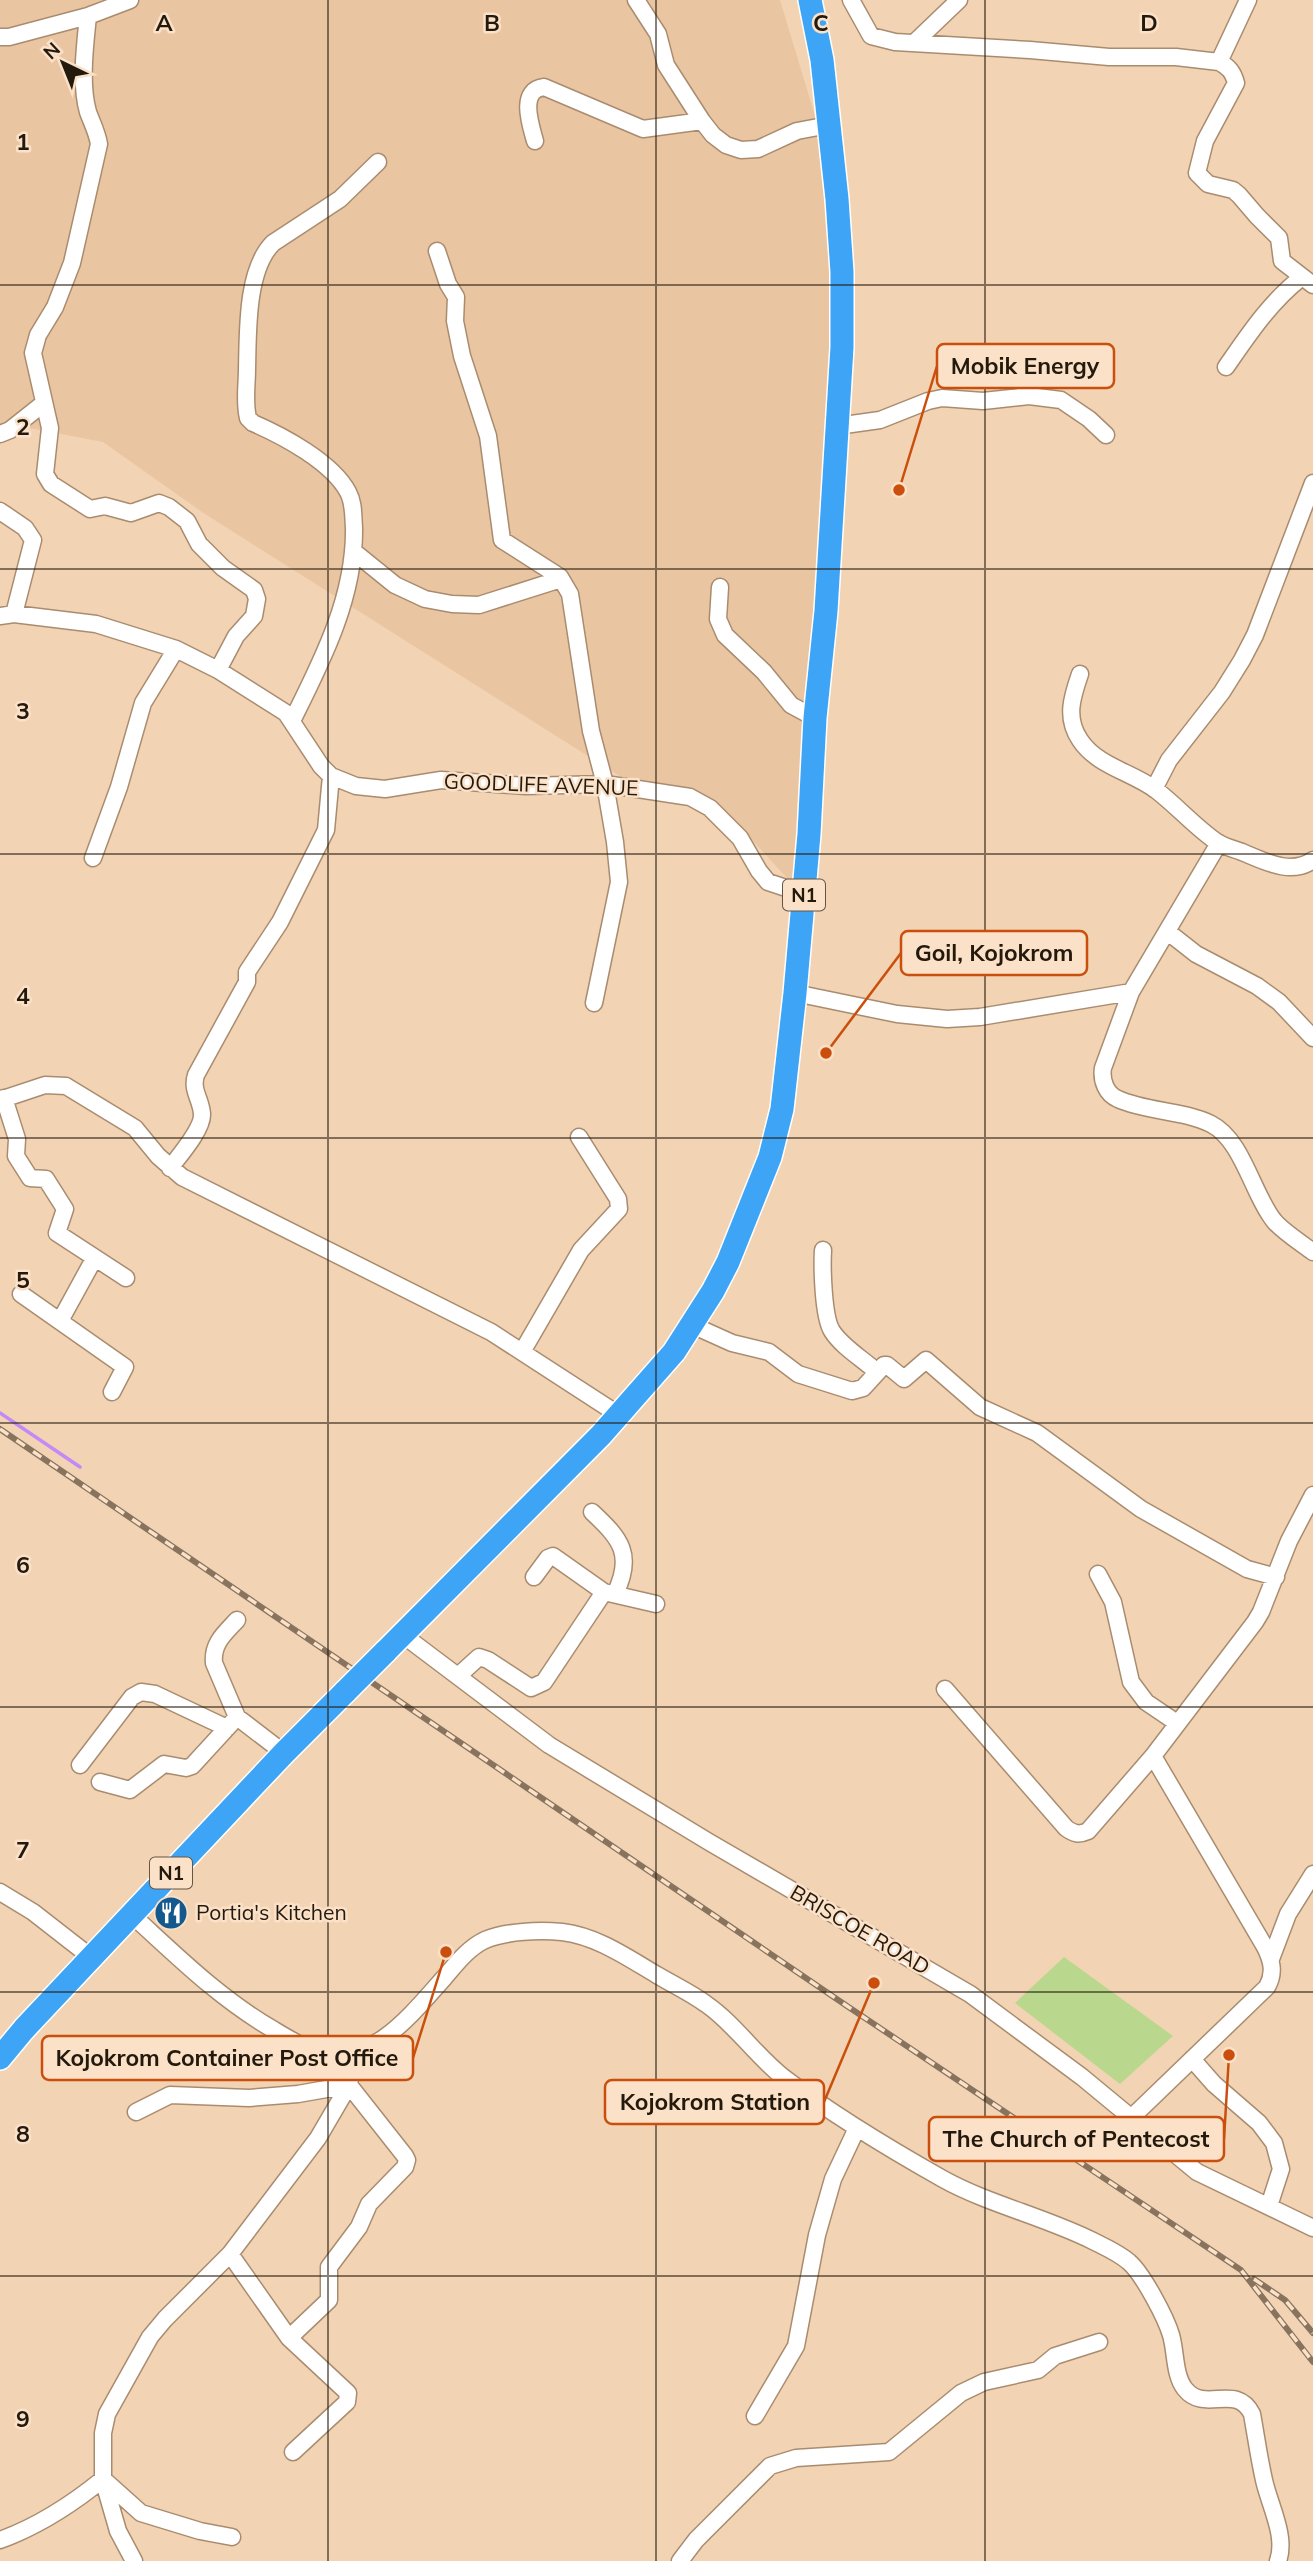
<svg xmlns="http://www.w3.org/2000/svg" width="1313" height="2561" font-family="Mulish,sans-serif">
<rect width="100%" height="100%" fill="#f2d3b3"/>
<path fill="#eac5a1" d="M0 0H780L828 159 833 411 798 890 719 804 659 801 202 512 103 442 9 424 0 425Z"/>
<path fill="#b9d88e" d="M1064 1957 1173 2036 1120 2084 1015 2003Z"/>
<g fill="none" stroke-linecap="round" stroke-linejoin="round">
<path stroke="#c389f7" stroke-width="3.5" d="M0 1413 80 1467"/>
<defs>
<path id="minor" d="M636 0 658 34 666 65 702 121 713 135 726 145 741 150 758 149 797 131 829 125
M851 0 871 36 895 42 1030 50 1109 57H1176L1219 62C1229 67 1233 72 1236 83L1205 141 1197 173 1208 184 1233 190 1239 195 1257 216 1279 238 1282 261 1313 285
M88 16C85 45 80 84 88 112 92 123 97 132 99 144L72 263 55 307 38 335 33 353 50 428 45 474 51 484 90 509 105 506 131 513 159 503 169 507 187 521 199 544 223 568 254 590 257 599 254 616 236 636 218 670
M0 37H9L88 16 130 0
M914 43 959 0
M1219 62 1248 0
M535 141C531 126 518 90 544 87L643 129 702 121
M437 251 448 284 456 297 455 321 462 356 488 436 502 540 560 577 570 594 591 731 605 784 615 842 619 882 594 1003
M1226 367C1249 334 1270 302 1302 277
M837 426 880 420 928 401 942 398 983 401 1029 396 1061 400 1089 419 1106 435
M0 434 10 430 44 403
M0 511 25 528 33 540 14 614
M353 551 395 585 425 599 452 604 479 605 561 579
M720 587 718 619 725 635 764 672 791 705 815 718
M0 616 14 614 96 624 176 649 218 670 286 713 321 766 331 776 356 786 385 789 441 780 526 786 605 784 690 797 710 808 740 838 759 871 768 882 804 894
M1080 674C1072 697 1065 718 1080 740 1097 766 1132 772 1156 790 1177 806 1195 827 1217 842 1225 847 1234 849 1242 852 1264 861 1291 876 1313 860
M292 721C322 661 355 597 354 528 353 515 354 503 348 492 332 462 283 436 253 423L248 418C244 402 247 385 247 369 248 332 246 270 273 243L340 199 378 162
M1154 789 1169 760 1222 692 1242 660 1255 635 1313 483
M1219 843 1131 992 1103 1068C1101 1080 1106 1094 1118 1099 1147 1112 1182 1110 1211 1124 1243 1140 1253 1196 1275 1222 1285 1233 1301 1243 1313 1252
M93 858 119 787 143 703 176 649
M1168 932 1196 954 1257 986 1279 1002 1313 1038
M795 993 897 1014 947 1019 980 1017 1131 992
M4 1098 17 1139 16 1156 30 1178 46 1179 65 1209 57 1233 126 1278
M0 1100 45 1085 66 1086 135 1128 158 1156 182 1177 491 1332 619 1415
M170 1168C179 1156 203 1129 202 1114 201 1099 191 1090 196 1075L247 982V972L280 922 326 830 331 776
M823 1250C822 1267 823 1317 832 1331 842 1347 863 1359 877 1372
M21 1294 125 1367 112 1392
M60 1321 94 1259
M692 1325 732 1343 769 1352 798 1374 852 1391 863 1388 884 1365H887L904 1379 926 1360 980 1407 1037 1433 1141 1509 1247 1569 1276 1577
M522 1352 581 1250 619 1209 618 1199 579 1137
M592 1512C621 1539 634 1555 615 1594
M1098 1574 1113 1602 1131 1682 1146 1702 1177 1723
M534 1577 548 1558 553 1556 604 1592 656 1604
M237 1620C225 1633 212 1643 214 1663L237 1717 284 1753
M403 1635 549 1745 709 1842 970 1994 1082 2077 1197 2172 1313 2228
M458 1676 479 1657 488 1660 531 1688 544 1682 604 1592
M945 1689 1066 1828C1074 1834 1079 1835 1088 1831L1153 1756 1255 1622 1261 1612 1289 1541 1313 1495
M80 1765 132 1697 141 1692 155 1694 227 1728
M100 1782 130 1790 164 1764 186 1768 192 1766 237 1717
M0 1892 33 1912 92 1958
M132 1915C177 1956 220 1999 274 2030 289 2039 307 2050 325 2054 375 2063 414 2011 444 1978 456 1964 468 1948 485 1940 507 1931 539 1930 562 1932 597 1936 628 1958 657 1975 674 1985 691 1993 706 2004 735 2024 755 2055 783 2077 833 2115 888 2148 943 2179 988 2204 1045 2217 1093 2241 1105 2247 1119 2253 1129 2262 1143 2274 1166 2318 1171 2335 1176 2352 1174 2375 1185 2389 1205 2414 1236 2382 1252 2414 1256 2436 1259 2458 1264 2480 1269 2504 1287 2536 1278 2561
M1271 1959 1288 1914 1313 1874
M1192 2059 1214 2084 1259 2123 1274 2143 1281 2169 1269 2206
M136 2112 170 2095 249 2098 298 2094 349 2085 405 2156 407 2160 405 2167 369 2204 359 2227 329 2267V2300L289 2338
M1131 2118 1267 1987C1275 1973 1272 1961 1265 1947L1153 1756
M230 2254 289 2338 348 2393 347 2402 293 2452
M755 2416 796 2346 817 2235 833 2179 857 2128
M0 2540C39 2526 71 2505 103 2479L141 2513 200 2531 232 2537
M134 2561 118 2531 103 2479V2433L107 2414 150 2337 165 2319 230 2254 318 2138 349 2085 354 2053
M680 2561 696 2540 770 2466 796 2458 889 2452 961 2393 984 2382 1038 2370 1055 2356 1099 2342"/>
<path id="highway" d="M385 1652 601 1435 674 1352 713 1291 728 1262 770 1157 782 1109 795 993 809 834 815 718 826 611 842 347V272L837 199 822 60 810 0
M0 2058 24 2029 284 1753 346 1691"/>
</defs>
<use href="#minor" stroke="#a98c6f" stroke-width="19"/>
<use href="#highway" stroke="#fff" stroke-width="26"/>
<use href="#minor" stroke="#fff" stroke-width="16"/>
<use href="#highway" stroke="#3ea4f6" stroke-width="23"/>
<defs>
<path id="rail" d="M0 1429 847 2006 1241 2270 1313 2362
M1254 2279 1285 2300 1313 2333"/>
</defs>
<use href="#rail" stroke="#88745e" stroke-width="6"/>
<use href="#rail" stroke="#fae1c8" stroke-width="3.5" stroke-dasharray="10" stroke-linecap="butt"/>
<defs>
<path id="highway-bridge" d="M346 1691 385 1652"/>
</defs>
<use href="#highway-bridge" stroke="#fff" stroke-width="26" stroke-linecap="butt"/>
<use href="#highway-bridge" stroke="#3ea4f6" stroke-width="23"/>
</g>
<path fill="none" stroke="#24190d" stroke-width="2" stroke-opacity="0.55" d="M328 0V2561M656 0V2561M985 0V2561M0 285H1313M0 569H1313M0 854H1313M0 1138H1313M0 1423H1313M0 1707H1313M0 1992H1313M0 2276H1313"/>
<defs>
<symbol id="restaurant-disc" viewBox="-11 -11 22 22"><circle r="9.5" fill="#14598d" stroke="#fae1c8"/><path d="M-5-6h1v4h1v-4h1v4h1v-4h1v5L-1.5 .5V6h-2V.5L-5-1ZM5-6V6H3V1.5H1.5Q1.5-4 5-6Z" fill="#fff"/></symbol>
</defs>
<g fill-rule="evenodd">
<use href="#restaurant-disc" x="152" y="1894" width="38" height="38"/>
</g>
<g text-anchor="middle" stroke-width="5" stroke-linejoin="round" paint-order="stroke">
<g fill="#fae1c8" stroke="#645545" stroke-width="2">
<rect x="783" y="879.5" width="42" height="31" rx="5"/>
<rect x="150" y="1857.5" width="42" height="31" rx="5"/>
</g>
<g font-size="19" font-weight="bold" fill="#24190d">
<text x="804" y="902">N1</text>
<text x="171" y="1880">N1</text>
</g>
<g font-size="21" fill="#24190d" stroke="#fae1c8">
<text transform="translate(541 785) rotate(2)" y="7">GOODLIFE AVENUE</text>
<text transform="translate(860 1930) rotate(30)" y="7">BRISCOE ROAD</text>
</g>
<g font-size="21" fill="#24190d" stroke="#fae1c8" text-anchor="start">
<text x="196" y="1920">Portia's Kitchen</text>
</g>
</g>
<g font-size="23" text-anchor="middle" font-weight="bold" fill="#24190d" stroke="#fae1c8" stroke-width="5" stroke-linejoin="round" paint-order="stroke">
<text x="164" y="31">A</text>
<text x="492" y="31">B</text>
<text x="821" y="31">C</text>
<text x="1149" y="31">D</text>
<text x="23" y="150">1</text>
<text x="23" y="435">2</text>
<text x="23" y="719">3</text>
<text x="23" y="1004">4</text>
<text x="23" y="1288">5</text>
<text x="23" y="1573">6</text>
<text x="23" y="1858">7</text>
<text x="23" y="2142">8</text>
<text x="23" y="2427">9</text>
</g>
<path fill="none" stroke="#cb4f0c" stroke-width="2.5" d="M899 490L937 366M826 1053L901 953M446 1952L413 2058M874 1983L824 2102M1229 2055L1224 2139"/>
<g fill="#cb4f0c" stroke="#fae1c8" stroke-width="2.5">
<circle cx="899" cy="490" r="7"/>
<circle cx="826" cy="1053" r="7"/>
<circle cx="446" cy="1952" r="7"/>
<circle cx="874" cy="1983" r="7"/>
<circle cx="1229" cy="2055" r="7"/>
</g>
<g fill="#fae1c8" stroke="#cb4f0c" stroke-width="2.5">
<rect x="937" y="344" width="177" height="44" rx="7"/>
<rect x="901" y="931" width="186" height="44" rx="7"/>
<rect x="42" y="2036" width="371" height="44" rx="7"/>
<rect x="605" y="2080" width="219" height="44" rx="7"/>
<rect x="929" y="2117" width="295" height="44" rx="7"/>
</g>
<g font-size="23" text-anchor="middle" font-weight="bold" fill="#24190d">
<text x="1025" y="374">Mobik Energy</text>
<text x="994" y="961">Goil, Kojokrom</text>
<text x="227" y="2066">Kojokrom Container Post Office</text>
<text x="715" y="2110">Kojokrom Station</text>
<text x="1076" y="2147">The Church of Pentecost</text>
</g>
<g transform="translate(63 63) rotate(317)" stroke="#fae1c8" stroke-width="5" paint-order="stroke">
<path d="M0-5L12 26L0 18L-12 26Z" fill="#24190d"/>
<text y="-10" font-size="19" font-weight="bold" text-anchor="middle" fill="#24190d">N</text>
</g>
</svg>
